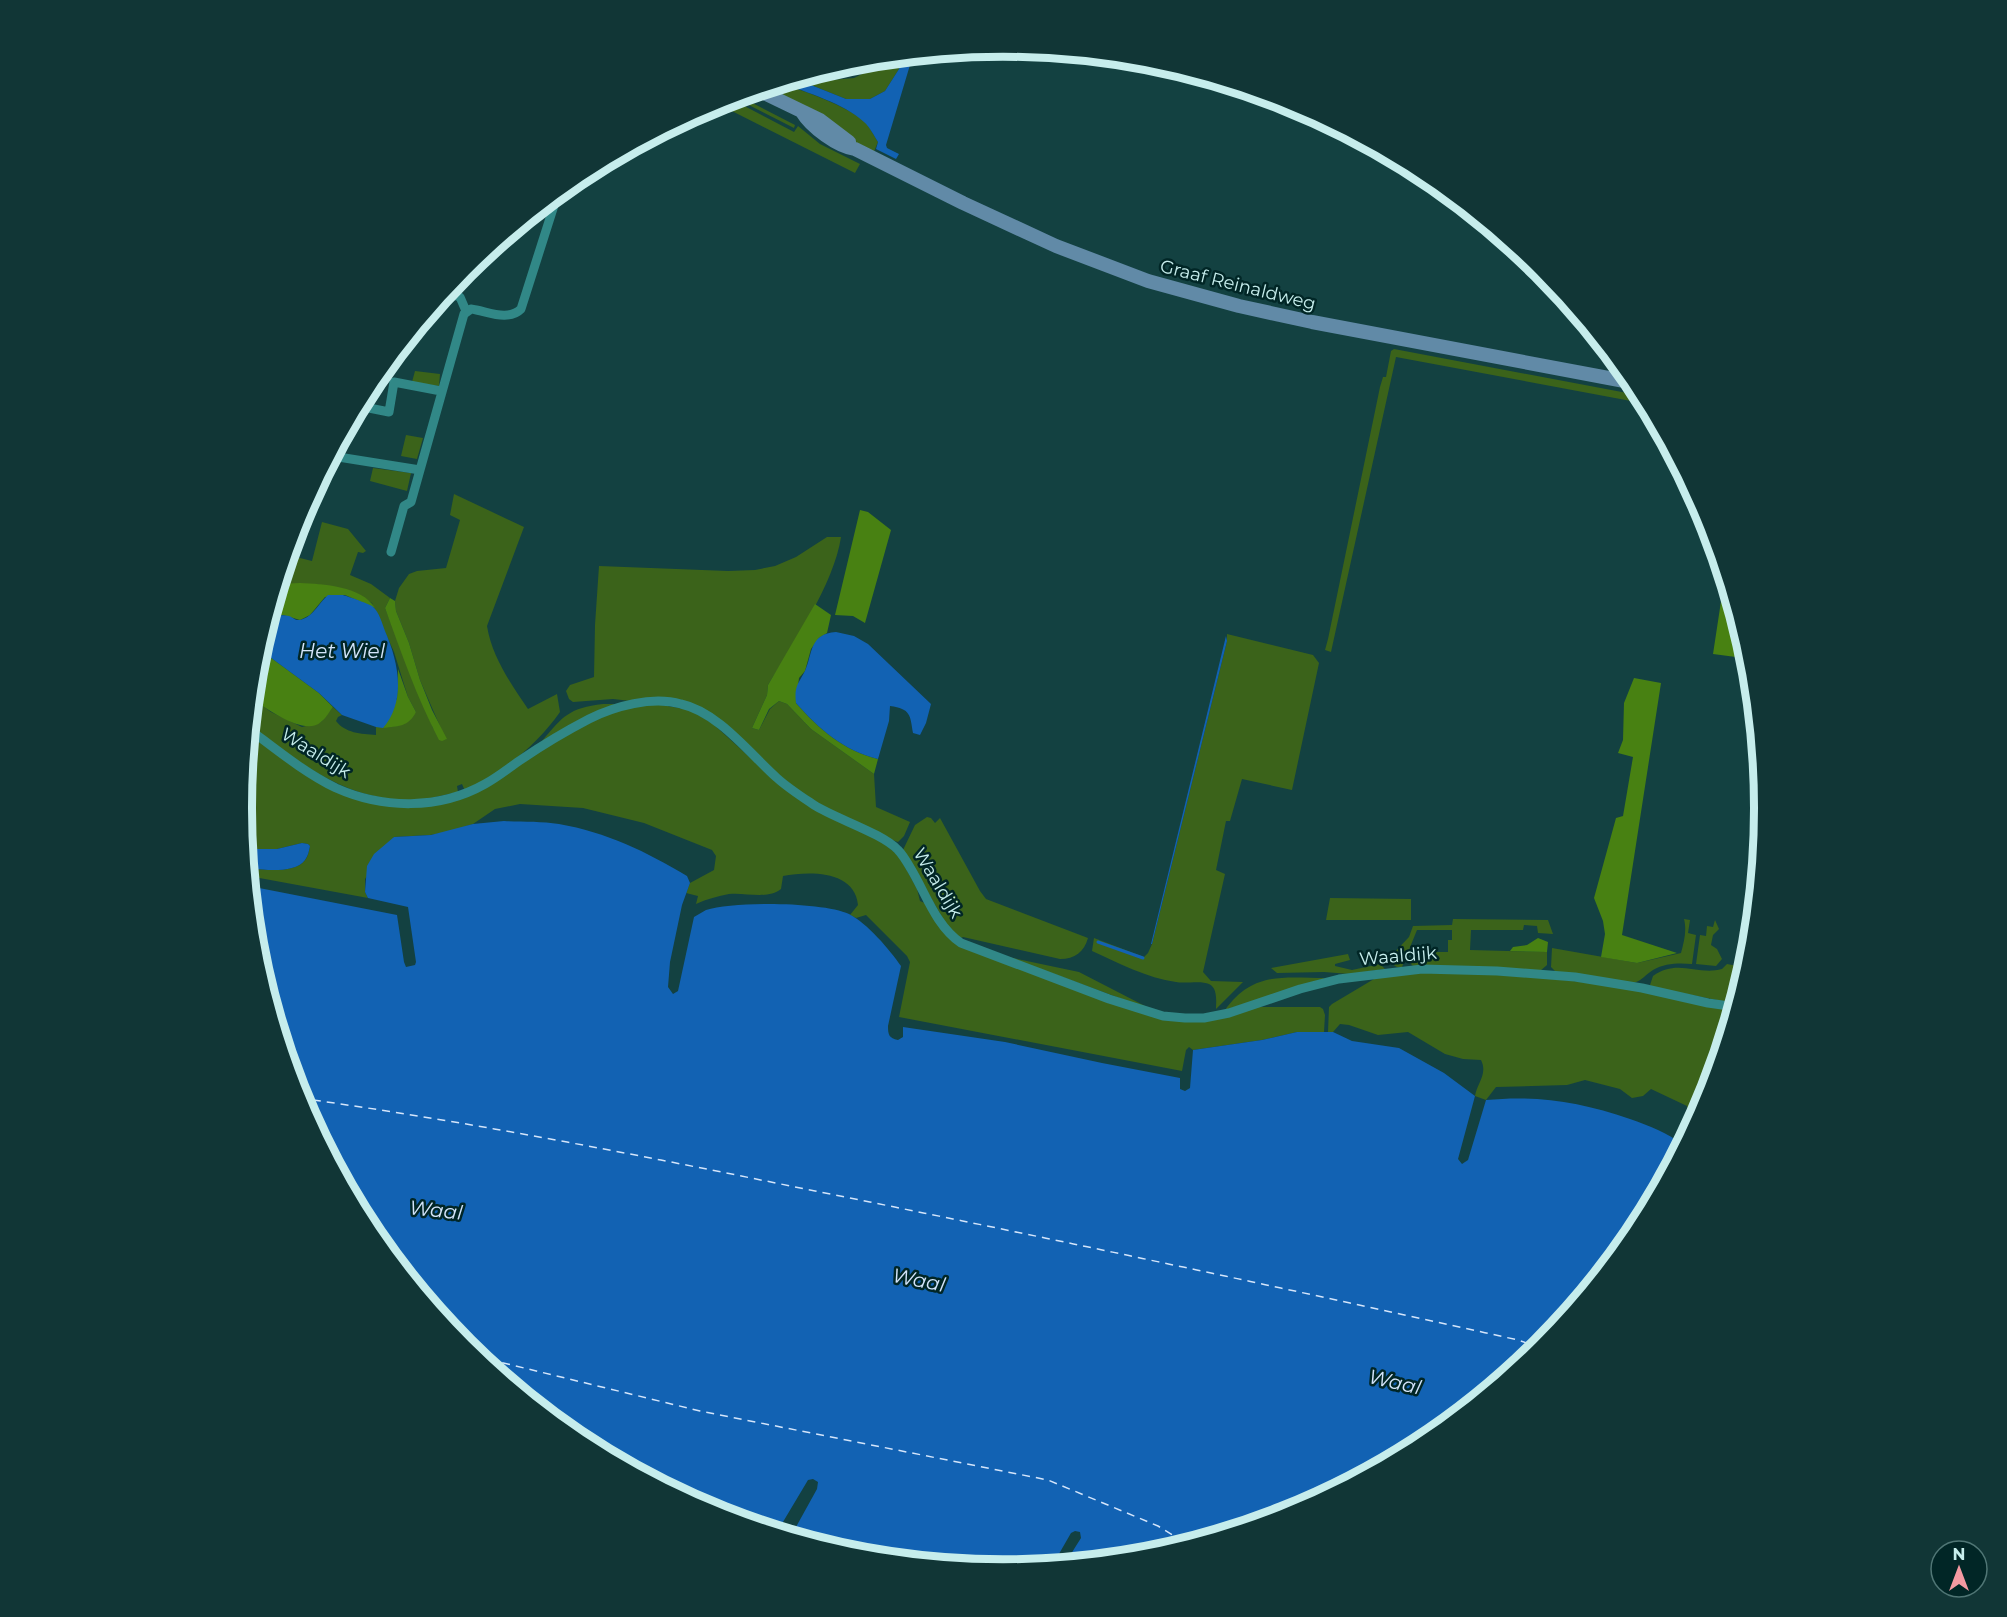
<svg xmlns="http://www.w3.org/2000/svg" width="2007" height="1617" font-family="Montserrat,sans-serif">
<rect width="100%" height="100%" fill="#134141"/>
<path fill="#3b631a" d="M903 56 899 69 885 91 870 99H846L796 79 814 74 832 80 854 78 874 68 884 58Z
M781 83C805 92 846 105 865 122 870 127 874 136 878 142L873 154 763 89Z
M739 96 795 125 794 128 735 98Z
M731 99 794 132 798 126 820 144 860 164 855 173 716 103Z
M1394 349 1643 396 1647 404 1396 357 1331 652 1325 650 1328 639 1380 387 1383 377H1386L1391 351Z
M415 371 440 374 439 386 412 382Z
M406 435 423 438 417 459 401 456Z
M373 468 411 473 407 491 370 481Z
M454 494 524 527 487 626C492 657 511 684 528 709L557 694 560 712C536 746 503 772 465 791L462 784 457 786 458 792C447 794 437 797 426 799 413 801 397 800 384 798 330 789 293 757 250 726L252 698 271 712 302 727 321 722 333 707 342 715 338 717 336 721C345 733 361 734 376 735V727L398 726 416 712 408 697 394 652 372 603 358 595 316 584H279L288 555 312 561 322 522 348 529 366 551 363 553 358 552 350 575 371 584 390 598 385 608 433 728 446 740 420 680 409 643 396 611 395 601 399 588 409 574 417 571 446 568 460 520 450 515Z
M827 537H841C834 584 793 644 768 685L767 695 752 728 759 730 770 709 779 701 787 704 811 729 874 774 876 807 910 822 904 836 898 842 892 840 831 811 796 789 702 709 613 699 573 702 569 699 566 691 570 685 594 677 595 625 599 566 728 571 755 570 775 566 796 557Z
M1227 634 1313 655 1319 663 1292 790 1242 779 1230 821H1226L1216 870 1225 874 1203 972 1211 981 1243 982 1216 1009C1216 1002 1218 988 1209 984 1201 980 1185 984 1176 982 1147 978 1118 963 1092 951L1094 938 1144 957 1148 953 1152 944 1227 641Z
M603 704H618L542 741C563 716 569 708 603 704Z
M656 704 690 710 712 723 777 782 882 842 899 856 917 889 920 901 927 904 944 933 1169 1019 1257 1007H1320L1323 1009 1325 1015 1324 1032H1297L1262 1040 1193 1050 1189 1047 1186 1050 1182 1071 899 1017 910 962 907 956 866 915 856 918 850 915 858 905C855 870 809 871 783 876L781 889C767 900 745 892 729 894 718 896 707 899 696 904L698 896 686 893 690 883 714 870 716 856 712 850 644 823 583 808 520 804 495 809 473 824 448 832 430 835 394 837 365 879V892L368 898 248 876 247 868C262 870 295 874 305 860 308 857 309 851 310 846L308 844 302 843 277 849H246L242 808 249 733 353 797 452 801 578 728 620 709Z
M927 817 931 818 935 823 940 818 980 891 986 899 1088 938C1084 952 1075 959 1060 959L963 937 961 938 949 929 903 850 915 825Z
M1330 898 1411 899V920H1326Z
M1453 919 1548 920 1553 934 1538 933 1537 926 1524 925 1523 930H1471L1470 950 1547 952V965L1540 971 1413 966 1410 963 1416 952H1448V940H1452V930H1417L1402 967H1397L1390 963V957L1409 937 1413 926 1452 925Z
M1684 919 1690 920 1688 933 1696 935 1692 964C1679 963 1665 963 1653 970 1646 974 1642 981 1633 983L1556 972 1551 967 1552 948 1637 963 1681 953C1684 941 1687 931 1684 919Z
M1715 920 1719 929 1713 935 1711 945 1717 949 1722 959 1716 966 1696 964 1700 935 1706 936 1707 926 1713 927Z
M1348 954 1350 960 1335 964V966L1352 970 1380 964 1385 969 1350 974 1324 972 1277 973 1271 968Z
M1008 957 1079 972 1145 1006 1144 1007Z
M1727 964 1748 968 1737 1004 1652 987 1650 985 1653 976C1678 958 1697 976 1722 969Z
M1409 972C1464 973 1519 975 1573 981 1627 987 1681 1000 1735 1010L1707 1100 1693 1126 1690 1124 1687 1106 1651 1089 1643 1096 1632 1098 1620 1089 1585 1080 1567 1085 1496 1087 1486 1100 1475 1096C1477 1083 1488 1074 1481 1060L1463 1059 1445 1054 1408 1032 1378 1035 1349 1025 1340 1024 1333 1032H1328L1329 1007 1332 1004 1374 979Z
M1326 978 1225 1010C1253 971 1283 978 1326 978Z"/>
<path fill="#488112" d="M860 510 868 512 891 530 865 623 853 616 835 615Z
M1725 575 1751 659 1713 654Z
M300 583C323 584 362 586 375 608L345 595 325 597 310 615 300 620 283 615 269 618 279 584Z
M390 598 395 601 396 611 409 643 420 680 432 710 447 739 442 741 439 740C417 698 401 652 385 608Z
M815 604 831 615 827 633 819 638 811 649 805 671 799 678 796 703C819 729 844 751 878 759L874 774 811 729 787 704 779 701 769 709 759 730 752 728 767 695 768 685Z
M259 649 319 693 333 707C329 712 326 718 321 722 305 736 271 711 256 702L266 682V679L255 671Z
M398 669 408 697 416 712C408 727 399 726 383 728L397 698Z
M1634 678 1661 683 1622 935 1677 953 1637 963 1601 957 1605 934 1603 921 1594 898 1616 818 1623 816 1633 757 1618 753 1623 740 1624 703Z
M1538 938 1548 942 1547 952 1510 951 1513 947 1527 945Z"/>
<path fill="#1262b3" d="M913 55 886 145 887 148 899 154 896 159 876 149 878 142C874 136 870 127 864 122 845 104 806 92 781 83L796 79 846 99H870L885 91 899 69 903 56Z
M328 595C333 595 337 595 342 595 345 595 369 604 372 606 379 611 382 623 385 631 398 661 407 700 383 728L376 727 342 715 319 693 259 649 269 618C275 616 282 614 289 616 294 618 296 622 303 619 314 615 319 603 328 595Z
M836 632 854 636 868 644 931 704 926 723 920 735 913 733C910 715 911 709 890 706L889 721 878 759C844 751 819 729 796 703 794 687 798 684 805 671 813 653 809 634 836 632Z
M1226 636 1227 641 1152 944H1151Z
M504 821C522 822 541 821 559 824 606 832 647 852 687 876L690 883 682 905 670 962 668 987 673 994 678 991 694 917C698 915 702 912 706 910 734 901 823 902 849 914 867 923 890 950 901 966L888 1026C888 1035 889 1038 898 1040L903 1037V1027L1005 1042 1102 1063 1180 1078V1089L1185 1091 1190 1088 1193 1050 1262 1040 1297 1032H1333L1352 1041 1399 1048 1444 1073 1475 1096 1458 1159 1462 1164 1468 1160 1486 1100C1538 1095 1581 1102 1630 1119 1649 1126 1668 1132 1683 1146L1637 1232 1542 1348 1427 1442 1295 1513 1152 1556 1064 1565 1081 1538 1080 1532 1075 1531 1071 1533 1052 1566 1003 1570 855 1556 791 1536 817 1489 818 1482 813 1479 808 1480 777 1532 712 1512 580 1442 464 1347 370 1232 299 1100 256 957 249 886 397 915 404 962 406 967 415 965 416 962 408 907 368 898 365 892 367 866 374 854 394 837 431 835 473 824Z
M302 843 308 844 310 846C309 851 308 856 305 860 295 874 262 870 247 868L246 849H277Z"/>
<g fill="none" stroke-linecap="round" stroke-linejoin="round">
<path stroke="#1262b3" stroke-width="3" d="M1098 942 1143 958"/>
<path stroke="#d4e5fb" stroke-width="1.5" stroke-dasharray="8 6" stroke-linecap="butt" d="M299 1098C472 1122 644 1156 815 1191 1050 1238 1284 1288 1518 1340L1541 1348
M475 1356 700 1411 1048 1480 1158 1526 1189 1545"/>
<path stroke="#318887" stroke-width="9" d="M445 293 460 297 466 311
M359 406 389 412 394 382 441 391
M332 456 420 470 411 502 404 506 391 552
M420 470 464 314 471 309C487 311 508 322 521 309L558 193
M249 729C277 750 305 773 336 788 383 809 439 810 485 784 498 777 510 767 522 759 544 744 566 731 589 719 615 706 652 696 681 704 718 712 750 754 777 778 788 788 802 797 814 805 836 819 882 833 898 850 903 855 907 862 911 869 926 894 936 926 961 943L1109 999 1163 1016 1185 1018H1204L1229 1013 1300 989 1339 979 1422 969 1497 971 1575 977 1642 988 1708 1003 1736 1007"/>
<path stroke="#618aa7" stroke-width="14" d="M758 90 820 120 849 142
M802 112C811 127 838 147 855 149L963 203 1056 246 1148 281 1239 306 1312 322 1635 383"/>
</g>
<g text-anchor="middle" stroke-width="5" stroke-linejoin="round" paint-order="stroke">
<g font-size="18" fill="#c6edec" stroke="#012626">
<text transform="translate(1238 285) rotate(14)" y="6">Graaf Reinaldweg</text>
<text transform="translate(316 753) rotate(32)" y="6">Waaldijk</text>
<text transform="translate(938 883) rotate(59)" y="6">Waaldijk</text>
<text transform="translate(1398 956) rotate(-5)" y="6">Waaldijk</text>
</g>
<g font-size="20" font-style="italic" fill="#d4e5fb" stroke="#012626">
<text x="342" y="658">Het Wiel</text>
<text transform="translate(436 1210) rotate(6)" y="7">Waal</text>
<text transform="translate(919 1280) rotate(11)" y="7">Waal</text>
<text transform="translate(1395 1382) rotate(13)" y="7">Waal</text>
</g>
</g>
<path d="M0 0H2007V1617H0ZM252 808a751 751 0 1 1 1502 0a751 751 0 1 1-1502 0Z" fill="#113636" fill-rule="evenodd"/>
<path fill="none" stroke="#c6edec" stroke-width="8" d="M252 808a751 751 0 1 1 1502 0a751 751 0 1 1-1502 0Z"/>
<g transform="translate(1959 1569)"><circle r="28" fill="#012626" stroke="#507675" stroke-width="1.5"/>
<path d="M0-4.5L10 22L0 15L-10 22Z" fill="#f49aa2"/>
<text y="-9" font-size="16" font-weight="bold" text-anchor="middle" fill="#c6edec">N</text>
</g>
</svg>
